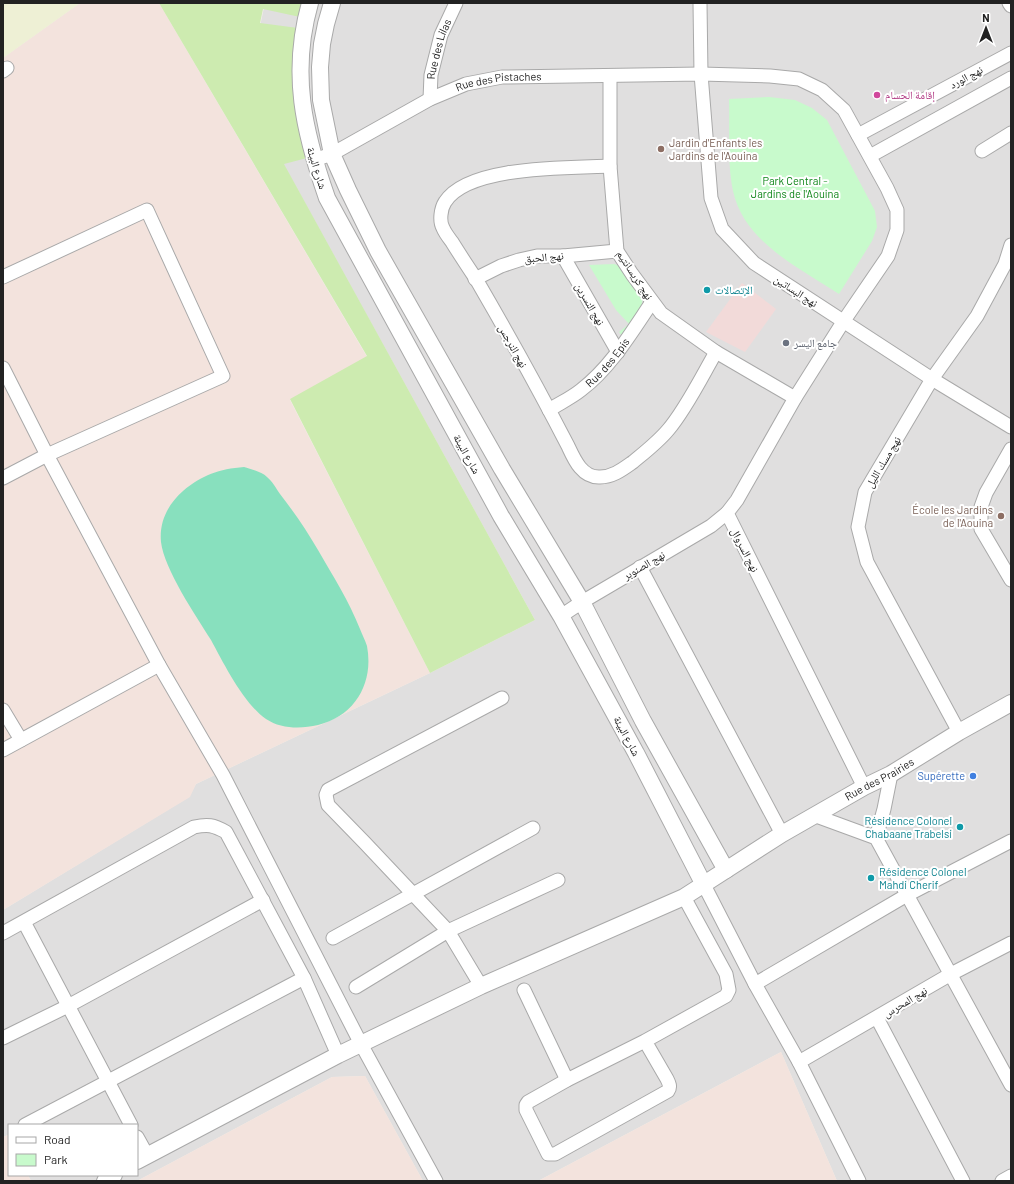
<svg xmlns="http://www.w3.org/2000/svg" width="1014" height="1184" font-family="Barlow,'Noto Naskh Arabic',sans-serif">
<rect width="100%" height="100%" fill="#f2efe9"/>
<path fill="#e0dfdf" d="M265 3H1011V1181H837L781 1052 538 1181H423L365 1076 332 1077 137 1181H31L28 1175H137V1125H9V1137L8 1135 3 1137V910L189 797 196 784 430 673 535 620 283 163 255 49Z"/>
<path fill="#f2dad9" d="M742 283 776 309 745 352 706 332Z"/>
<path fill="#f3e3dd" d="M80 3H159L367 357 290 400 430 673 196 784 190 797 3 910V58Z
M781 1052 837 1181H538Z
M365 1076 423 1181H137L332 1077Z
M8 1135 9 1137V1175H28L31 1181H3V1137Z"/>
<path fill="#eef0d5" d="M3 3H80L3 58Z"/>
<path fill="#cdebb0" d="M159 3H304L300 17 263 9 260 23 298 28 307 158 284 164 535 620 430 673 290 399 367 356Z"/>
<path fill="#c8facc" d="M769 97 795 100 812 108 827 120 875 211 877 227 872 241 839 294C798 267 744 242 733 191 727 162 730 129 729 99Z
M614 264 622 267 643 298 641 308 622 336 619 332 629 324 616 310 589 265Z"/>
<path fill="#88e0be" d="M244 467C251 469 262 472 267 477 272 481 276 488 280 494 294 512 307 531 318 550 333 576 349 601 360 629 362 634 365 640 367 646 374 683 355 716 318 725 301 729 281 729 266 719 244 704 224 664 211 640 196 616 164 569 161 542 159 522 168 504 183 491 202 475 219 469 244 467Z"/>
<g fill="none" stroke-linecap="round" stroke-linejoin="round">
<defs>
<g id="minor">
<path d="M700 3 701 74 711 198 722 229 754 263 932 379 1011 427"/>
<path d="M1009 3 1011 6"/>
<path d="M3 71 7 68"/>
<path d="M610 76V166L617 251 632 274 661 313 716 352 795 398"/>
<path id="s1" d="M430 99 431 75 441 35 456 3"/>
<path d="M858 135 1011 53"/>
<path d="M982 151 1011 133"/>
<path d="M870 156 1011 78"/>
<path id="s2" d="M314 160 332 154 430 99 466 84 502 77 701 74 770 76 799 79 822 90 844 110 887 188 897 210V230L888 256 843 322 795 398 737 500 727 513 864 787"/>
<path d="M610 166C570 168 468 165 445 202 441 208 439 221 443 228 445 233 449 238 452 242 460 255 468 267 476 279 508 334 539 390 568 446 574 459 582 478 600 477 613 477 623 469 633 462 645 452 658 442 668 430 686 409 702 376 716 352"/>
<path d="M563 256 618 352"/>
<path d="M3 277 147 210 223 376 47 455 3 478"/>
<path d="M475 279 501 266 519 260 537 256H563L617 251"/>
<path d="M3 368 47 455 159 665 223 775 361 1044 436 1181"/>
<path id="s3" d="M549 410C560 403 571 398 581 390 611 367 631 333 652 302"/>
<path d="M1011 449 986 493 981 507V529L1011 580"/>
<path d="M640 567 782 834"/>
<path d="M561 616 582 602 711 526 727 513"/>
<path d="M3 710 21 740"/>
<path d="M959 732 867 562 858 527 865 492 932 379 977 316 1005 264 1011 245"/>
<path d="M3 750 159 665"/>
<path d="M816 816 876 838 1011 1085"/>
<path d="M876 838 884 809 891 774"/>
<path d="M704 885 755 984 799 1062 859 1181"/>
<path d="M24 922 131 1125"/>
<path d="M3 933 194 827C208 824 213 825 226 832L304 978 338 1055"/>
<path d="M333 938 533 828"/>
<path d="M755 984 907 895 1011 841"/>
<path d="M481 986 448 931 364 842 328 805 326 795 328 790 502 698"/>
<path d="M356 987 448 931 558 880"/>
<path d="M524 990 567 1080"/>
<path d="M877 1018 963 1181"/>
<path d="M3 1038 68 1006 263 900"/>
<path d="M645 1041 667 1079C669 1083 671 1087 668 1091L555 1154H548L526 1110V1105L528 1102 567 1080 645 1041 726 996 729 990 726 974 684 897"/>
<path d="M799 1062 951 974 1011 943"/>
<path d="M25 1125 304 978"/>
<path d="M137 1137 147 1155"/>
<path d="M1002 1181 1011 1176"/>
</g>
<g id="tertiary">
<path d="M310 3C290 73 304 132 327 198L501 516 561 616 636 753 704 885"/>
<path d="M332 3 326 24 322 44 320 67 321 100 332 154 348 190 378 251 502 469 582 602 643 721 726 870"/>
<path id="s4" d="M137 1161 338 1055 481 986 684 897 782 834 864 787 891 774 959 732 1011 703"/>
<path d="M105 1181 114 1175"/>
</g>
</defs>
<use href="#minor" stroke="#a9a9a9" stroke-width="15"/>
<use href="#tertiary" stroke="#a9a9a9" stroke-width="18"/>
<use href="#minor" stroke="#fff" stroke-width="13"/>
<use href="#tertiary" stroke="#fff" stroke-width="16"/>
</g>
<circle fill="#d1479c" stroke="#fff" stroke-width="1.5" cx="877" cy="95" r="4"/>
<g fill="#8d6e63" stroke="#fff" stroke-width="1.5">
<circle cx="661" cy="149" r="4"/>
<circle cx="1001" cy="516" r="4"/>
</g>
<g fill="#0f9aa8" stroke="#fff" stroke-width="1.5">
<circle cx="707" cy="290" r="4"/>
<circle cx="960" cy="827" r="4"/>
<circle cx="871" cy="878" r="4"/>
</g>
<circle fill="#6b7280" stroke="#fff" stroke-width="1.5" cx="786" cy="343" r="4"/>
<circle fill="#3f7fe0" stroke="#fff" stroke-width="1.5" cx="973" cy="776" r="4"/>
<g text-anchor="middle" stroke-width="4" stroke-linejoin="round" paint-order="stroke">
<g font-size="11" fill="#222" stroke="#fff">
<text dy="4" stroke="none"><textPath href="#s1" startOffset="51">Rue des Lilas</textPath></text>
<text transform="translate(966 77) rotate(-28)" y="4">نهج الورد</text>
<text dy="4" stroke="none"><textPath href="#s2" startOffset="203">Rue des Pistaches</textPath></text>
<text transform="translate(317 168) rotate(73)" y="4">شارع البيئة</text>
<text transform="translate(544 257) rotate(-5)" y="4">نهج الحبق</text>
<text transform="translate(635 275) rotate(57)" y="4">نهج كريسانتيم</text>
<text transform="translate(796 291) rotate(33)" y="4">نهج البساتين</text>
<text transform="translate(590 304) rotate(60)" y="4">نهج النسرين</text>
<text transform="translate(513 346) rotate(61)" y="4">نهج النرجس</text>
<text dy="4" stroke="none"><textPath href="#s3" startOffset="76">Rue des Epis</textPath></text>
<text transform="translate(467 454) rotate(61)" y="4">شارع البيئة</text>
<text transform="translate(883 462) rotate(-59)" y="4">نهج مسك الليل</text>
<text transform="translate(745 550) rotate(63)" y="4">نهج السروال</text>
<text transform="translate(644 565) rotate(-30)" y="4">نهج الصنوبر</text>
<text transform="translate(627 736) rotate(62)" y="4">شارع البيئة</text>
<text dy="4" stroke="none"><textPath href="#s4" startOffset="836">Rue des Prairies</textPath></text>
<text transform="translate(905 1002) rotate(-31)" y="4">نهج المحرس</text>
</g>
<g font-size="11" fill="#b23c85" stroke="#fff" text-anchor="start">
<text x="885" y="99">إقامة الحسام</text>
</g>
<g font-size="11" fill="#785e54" stroke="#fff" text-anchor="start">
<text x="669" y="147">Jardin d'Enfants les<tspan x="669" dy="13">Jardins de l'Aouina</tspan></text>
<text x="993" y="514" text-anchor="end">École les Jardins<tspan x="993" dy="13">de l'Aouina</tspan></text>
</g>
<g font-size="11" fill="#0c8416" stroke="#fff">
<text x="795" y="185">Park Central -<tspan x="795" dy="13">Jardins de l'Aouina</tspan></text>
</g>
<g font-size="11" fill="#0d838f" stroke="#fff" text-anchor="start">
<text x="715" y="294">الإتصالات</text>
<text x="952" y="825" text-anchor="end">Résidence Colonel<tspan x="952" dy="13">Chabaane Trabelsi</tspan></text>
<text x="879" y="876">Résidence Colonel<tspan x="879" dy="13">Mahdi Cherif</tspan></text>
</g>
<g font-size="11" fill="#5b616d" stroke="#fff" text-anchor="start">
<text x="794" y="347">جامع اليسر</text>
</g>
<g font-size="11" fill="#366cbe" stroke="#fff" text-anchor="end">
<text x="965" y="780">Supérette</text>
</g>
</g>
<rect width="1014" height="1184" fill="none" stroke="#222222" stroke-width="8"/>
<rect x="8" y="1124" width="130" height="52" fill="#ffffff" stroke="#a7a7a7"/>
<rect x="16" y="1137" width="20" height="6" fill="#ffffff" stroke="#a7a7a7"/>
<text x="44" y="1144" font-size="12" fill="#222222">Road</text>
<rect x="16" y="1154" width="20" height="12" fill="#c8facc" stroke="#a7a7a7"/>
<text x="44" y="1164" font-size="12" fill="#222222">Park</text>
<g transform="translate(986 28)" stroke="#ffffff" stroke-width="3" paint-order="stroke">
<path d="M0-3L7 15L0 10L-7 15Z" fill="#222222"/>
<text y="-6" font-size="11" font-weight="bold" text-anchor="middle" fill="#222222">N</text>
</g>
</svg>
